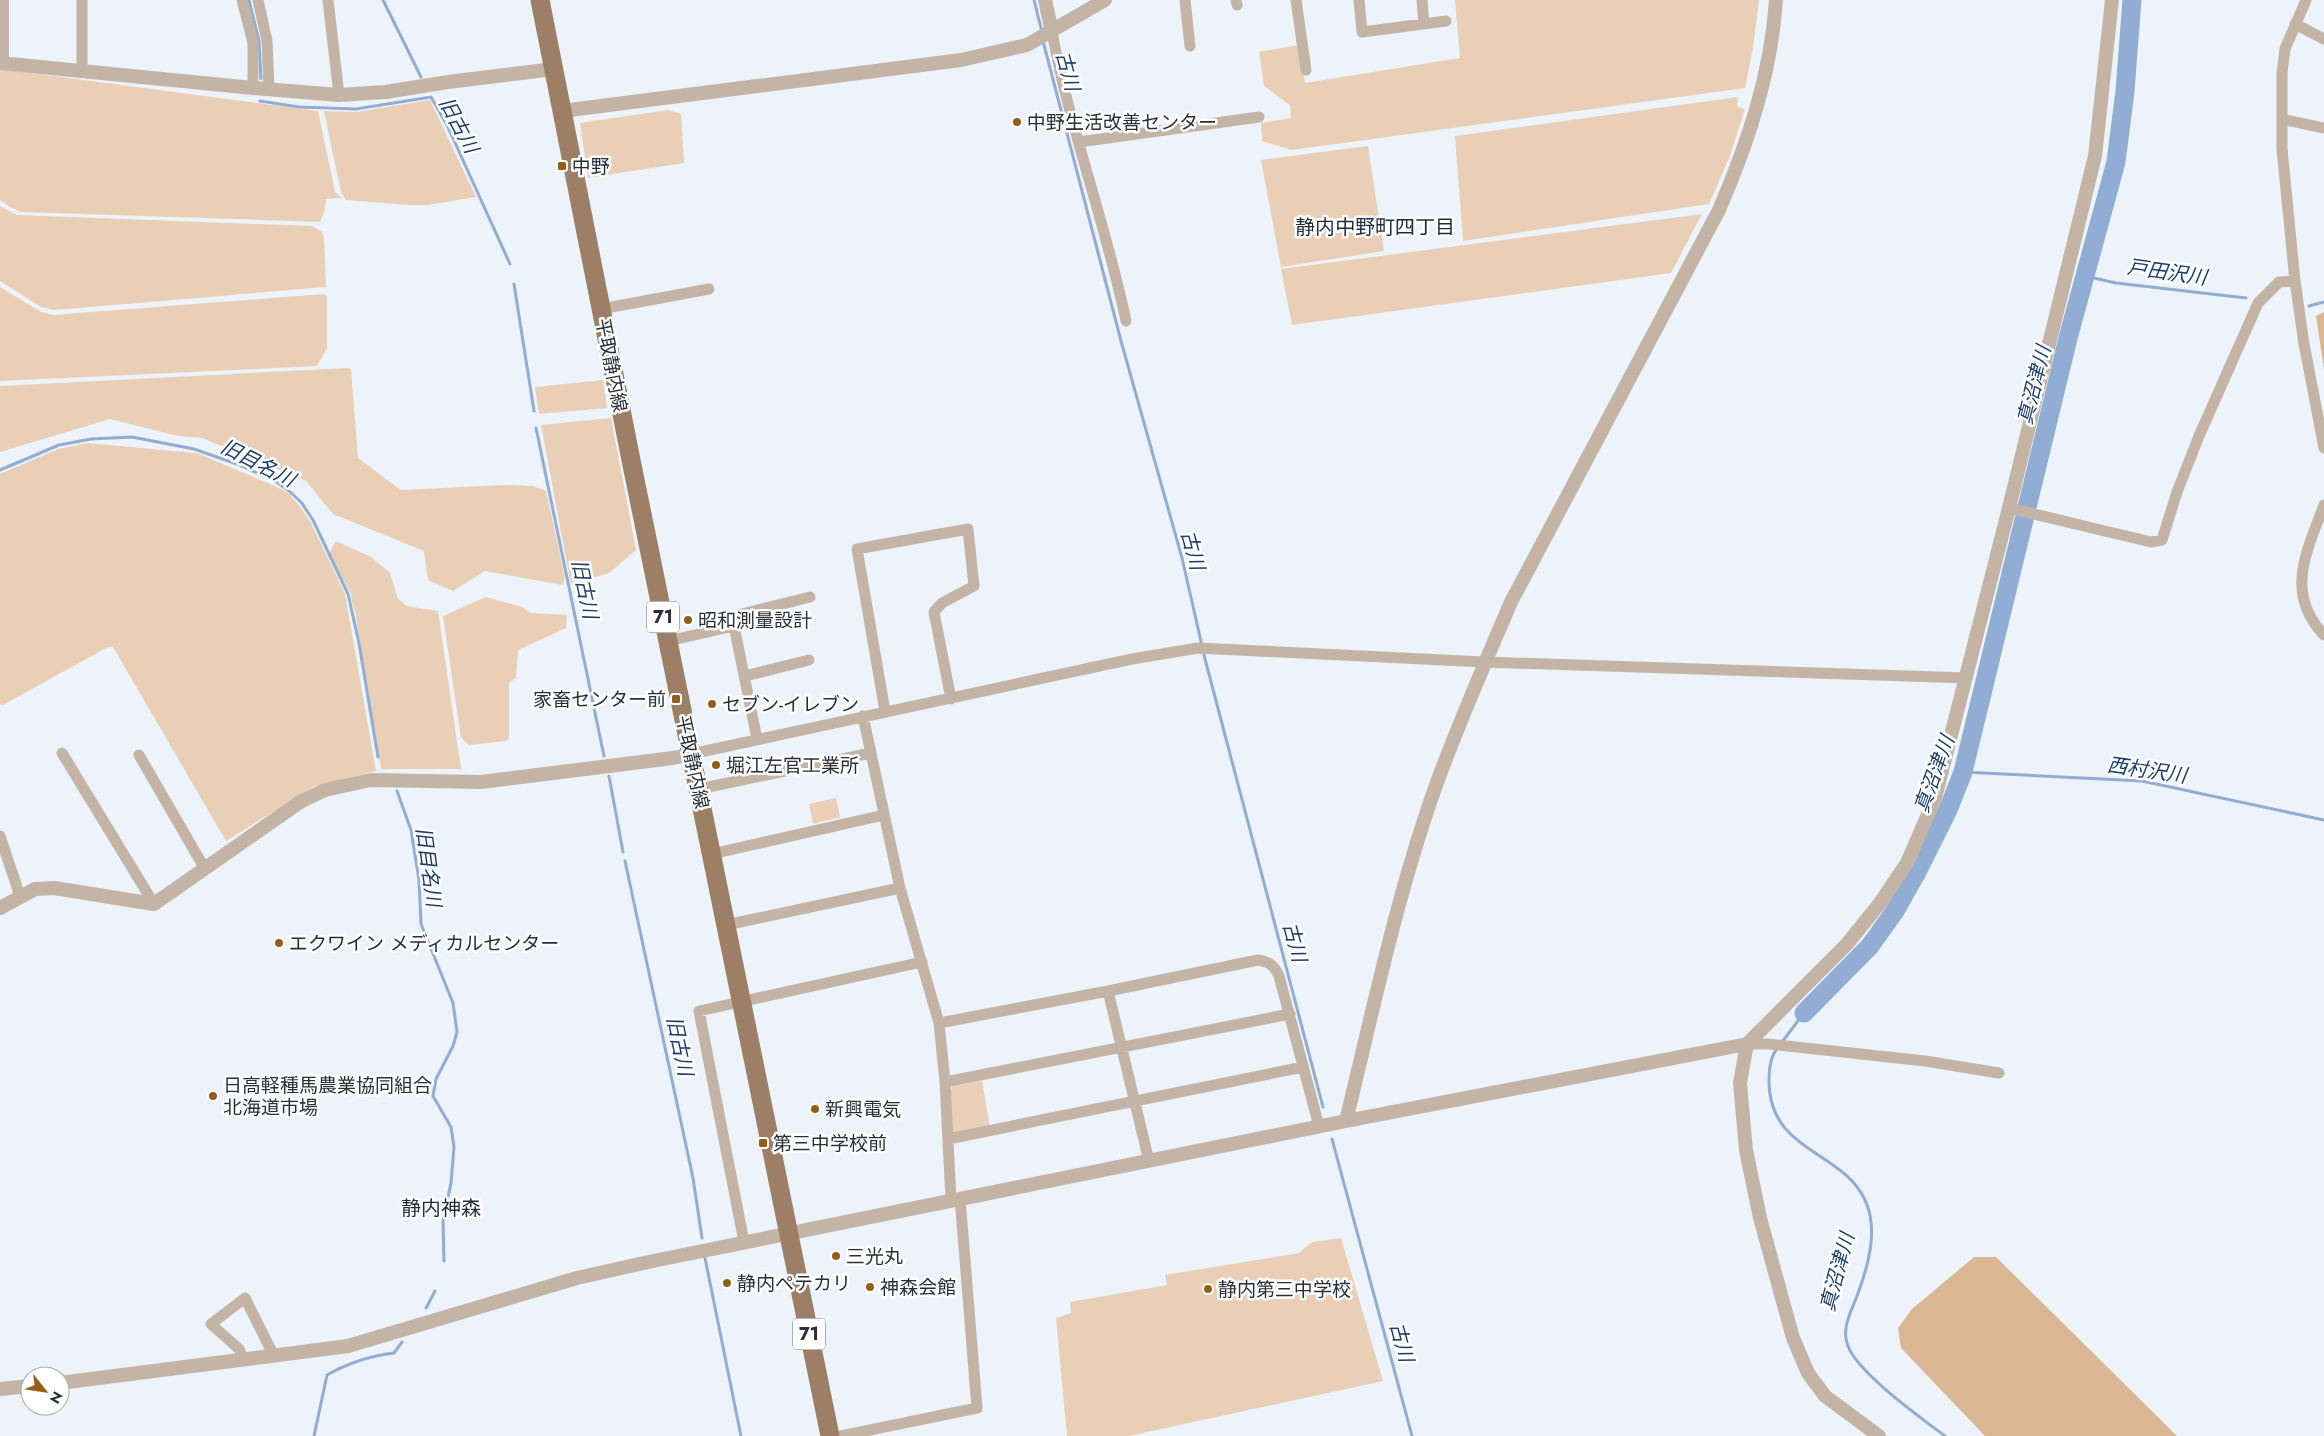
<svg xmlns="http://www.w3.org/2000/svg" width="2324" height="1436" font-family="Jost,'Noto Sans JP',sans-serif">
<rect width="100%" height="100%" fill="#edf3fb"/>
<path fill="#eacfb7" d="M1455 0H1759L1753 48 1745 88 1292 150 1262 141 1261 123 1291 118 1290 105 1264 86 1259 52 1298 45 1305 83 1460 58Z
M0 69 318 111 335 192 342 198 326 199 325 210 320 222 21 212 10 207 0 200Z
M1738 97 1737 107 1745 109 1729 158 1709 204 1463 241 1455 136Z
M430 100 476 197 428 205H409L346 200 341 192 324 111 356 112Z
M668 110 681 114 684 163 588 178 580 123Z
M1368 146 1384 251 1281 267 1261 160Z
M0 206 17 215 312 226 322 232 324 238 326 287 54 310 41 307 0 281Z
M1702 214 1671 273 1292 325 1281 269Z
M0 287 41 312 53 315 324 294 327 296V348L317 366 0 381Z
M348 368 351 369 358 458 401 490 505 485 533 486 546 491 565 577 563 585 485 571 453 591 428 580 424 551 333 514 306 481 202 438 178 436 110 419 0 452V386Z
M603 380 607 408 539 414 535 387Z
M611 418 636 550 609 573 571 585 541 425Z
M87 443 196 453 275 486 288 493 299 505 311 523 345 594 376 771 313 787 226 841 113 647H108L3 705 0 704V474L58 449Z
M336 541 371 557 390 573 398 599 407 606 438 611 461 769H381L355 611 352 603 351 594 329 553Z
M486 597 522 607 531 613 567 615 566 628 518 650 516 678 509 683V739L505 741 469 745 461 738 443 616Z
M836 798 840 817 813 824 809 804Z
M982 1081 990 1127 955 1134 952 1130 950 1091 953 1086Z
M1341 1238 1383 1381 1129 1436H1067L1056 1318 1071 1313 1070 1302 1167 1285 1165 1275 1299 1253 1312 1242Z"/>
<path fill="#dab693" d="M2324 312V369L2316 316Z
M1974 1257H1996L2177 1436H1985L1901 1348 1898 1328 1912 1309Z"/>
<g fill="none" stroke-linecap="round" stroke-linejoin="round">
<path stroke="#92add3" stroke-width="3" d="M249 0 259 41 261 79
M383 0 421 77
M1034 0 1042 32
M1043 41 1121 341 1182 558 1205 659 1323 1107
M260 101 299 107 356 109 431 97 447 125 510 264
M2085 276 2116 283 2246 298
M514 284 534 411
M2309 306 2324 302
M536 428 604 756
M0 470 59 445 91 439 132 437 194 449 237 464 275 481 289 491 301 502 313 520 348 594 359 643 378 757
M1963 772 2142 781 2324 820
M609 776 623 852
M397 791 411 830 419 880 421 924 453 1003 457 1032 453 1046 436 1079 433 1096 451 1127 454 1147 451 1183 443 1221 444 1261
M625 861 693 1178 702 1238
M1782 1042 1804 1013
M1777 1049C1770 1057 1769 1071 1769 1081 1769 1152 1842 1150 1865 1200 1879 1229 1868 1267 1857 1296 1851 1312 1841 1328 1848 1346 1858 1373 1921 1418 1945 1436
M1332 1139 1412 1436
M705 1258 741 1436
M426 1308 435 1291
M314 1436 327 1375C348 1363 369 1356 394 1353L402 1342"/>
<path stroke="#92add3" stroke-width="19" d="M1804 1013 1870 946 1895 911 1917 872 1948 810 1963 772 2068 338 2116 162 2125 91 2132 0"/>
<path stroke="#c4b4a5" stroke-width="11" d="M82 0V71
M242 0 253 43V88
M258 0 267 41 269 89
M328 0 339 95
M1185 0 1190 46
M1236 0 1237 5
M1296 0 1306 70
M1359 0 1362 32 1446 21
M1422 0 1424 24
M2306 0 2285 49 2282 73V149L2295 281 2304 344 2324 448
M2295 24 2324 39
M1052 32C1070 130 1106 224 1126 321
M2282 119 2324 128
M1079 142 1259 117
M601 309 709 289
M2324 505C2307 551 2284 593 2324 635
M2009 508 2151 542 2162 540 2177 492 2199 436 2258 303 2279 282 2295 281
M734 626 757 739
M668 641 734 626 738 615 810 597
M745 676 809 660
M885 711 857 549 968 529 974 586 942 603 934 612 951 699
M863 716 900 888 939 1023 945 1082 951 1200
M62 753 154 904
M691 754 1132 659 1198 648 1484 662 1967 678
M139 755 205 869
M699 789 871 753
M0 836 20 896
M712 854 884 815
M726 925 900 888
M1108 991 1258 960C1269 962 1274 965 1279 976L1319 1126
M939 1023 1108 991 1149 1161
M1747 1044H1768L1925 1061 1999 1073
M945 1082 1290 1014
M948 1139 1303 1067
M744 1242 699 1011 922 962
M244 1360 239 1349 211 1324 245 1298 274 1356
M841 1436 977 1408 960 1198"/>
<path stroke="#c4b4a5" stroke-width="14" d="M1045 0 1052 32
M0 63 253 88 339 95 386 92 448 82 554 69
M2 63V0
M562 111 961 60 1027 45 1105 0
M0 908 35 889 54 888 154 904 300 802 325 790 371 780 481 782 673 758 691 754
M1747 1044 1740 1083 1746 1150 1760 1218 1793 1338 1808 1373 1825 1396 1879 1436
M1346 1121C1374 1006 1398 889 1439 777 1461 718 1486 660 1511 602L1719 210C1748 143 1771 74 1776 0
M60 1383 348 1346 577 1278 648 1262 1346 1121 1747 1044 1847 944 1880 903 1907 863 1935 798 2009 508 2095 156 2112 0
M0 1389 30 1386"/>
<path stroke="#9c7f64" stroke-width="19" d="M540 0 631 460 830 1436"/>
</g>
<g fill="#965d19" stroke="#fff" stroke-width="2">
<circle cx="1017" cy="122" r="5"/>
<rect x="557" y="161" width="10" height="10" rx="2.5"/>
<circle cx="688" cy="620" r="5"/>
<rect x="671" y="694" width="10" height="10" rx="2.5"/>
<circle cx="712" cy="704" r="5"/>
<circle cx="716" cy="765" r="5"/>
<circle cx="279" cy="943" r="5"/>
<circle cx="213" cy="1096" r="5"/>
<circle cx="815" cy="1109" r="5"/>
<rect x="758" y="1138" width="10" height="10" rx="2.5"/>
<circle cx="836" cy="1256" r="5"/>
<circle cx="727" cy="1283" r="5"/>
<circle cx="870" cy="1287" r="5"/>
<circle cx="1208" cy="1289" r="5"/>
</g>
<g text-anchor="middle" stroke-width="5" stroke-linejoin="round" paint-order="stroke">
<g fill="#fff" stroke="#696d72" stroke-width="1">
<rect x="647" y="601.5" width="32" height="31" rx="4"/>
<rect x="793" y="1318.5" width="32" height="31" rx="4"/>
</g>
<g font-size="18" font-weight="bold" fill="#292f36">
<text x="663" y="623">71</text>
<text x="809" y="1340">71</text>
</g>
<g font-size="19" fill="#292f36" stroke="#fff" text-anchor="start">
<text x="1027" y="129">中野生活改善センター</text>
<text x="572" y="173">中野</text>
<text x="698" y="627">昭和測量設計</text>
<text x="666" y="706" text-anchor="end">家畜センター前</text>
<text x="722" y="711">セブン-イレブン</text>
<text x="726" y="772">堀江左官工業所</text>
<text x="289" y="950">エクワイン メディカルセンター</text>
<text x="223" y="1092">日高軽種馬農業協同組合<tspan x="223" dy="22">北海道市場</tspan></text>
<text x="825" y="1116">新興電気</text>
<text x="773" y="1150">第三中学校前</text>
<text x="846" y="1263">三光丸</text>
<text x="737" y="1290">静内ぺテカリ</text>
<text x="880" y="1294">神森会館</text>
<text x="1218" y="1296">静内第三中学校</text>
</g>
<g font-size="19" fill="#292f36" stroke="#fff">
<text transform="translate(612 365) rotate(79)" y="7">平取静内線</text>
<text transform="translate(693 762) rotate(78)" y="7">平取静内線</text>
</g>
<g font-size="20" font-style="italic" fill="#1a3e6e" stroke="#fff">
<text transform="translate(1068 71) rotate(75)" y="7">古川</text>
<text transform="translate(459 125) rotate(62)" y="7">旧古川</text>
<text transform="translate(2167 272) rotate(8)" y="7">戸田沢川</text>
<text transform="translate(2034 385) rotate(-76)" y="7">真沼津川</text>
<text transform="translate(258 463) rotate(27)" y="7">旧目名川</text>
<text transform="translate(1193 550) rotate(75)" y="7">古川</text>
<text transform="translate(585 589) rotate(78)" y="7">旧古川</text>
<text transform="translate(2147 770) rotate(8)" y="7">西村沢川</text>
<text transform="translate(1934 774) rotate(-70)" y="7">真沼津川</text>
<text transform="translate(429 867) rotate(82)" y="7">旧目名川</text>
<text transform="translate(1295 942) rotate(75)" y="7">古川</text>
<text transform="translate(680 1046) rotate(78)" y="7">旧古川</text>
<text transform="translate(1837 1272) rotate(-75)" y="7">真沼津川</text>
<text transform="translate(1402 1342) rotate(75)" y="7">古川</text>
</g>
<g font-size="20" fill="#222d3c" stroke="#fff">
<text x="1375" y="234">静内中野町四丁目</text>
<text x="441" y="1215">静内神森</text>
</g>
</g>
<g transform="translate(45 1391) rotate(120)"><circle r="24" fill="#ffffff" stroke="#a9acaf"/>
<path d="M0-4L9 19L0 12L-9 19Z" fill="#965d19"/>
<text y="-8" font-size="14" font-weight="bold" text-anchor="middle" fill="#292f36">N</text>
</g>
</svg>
